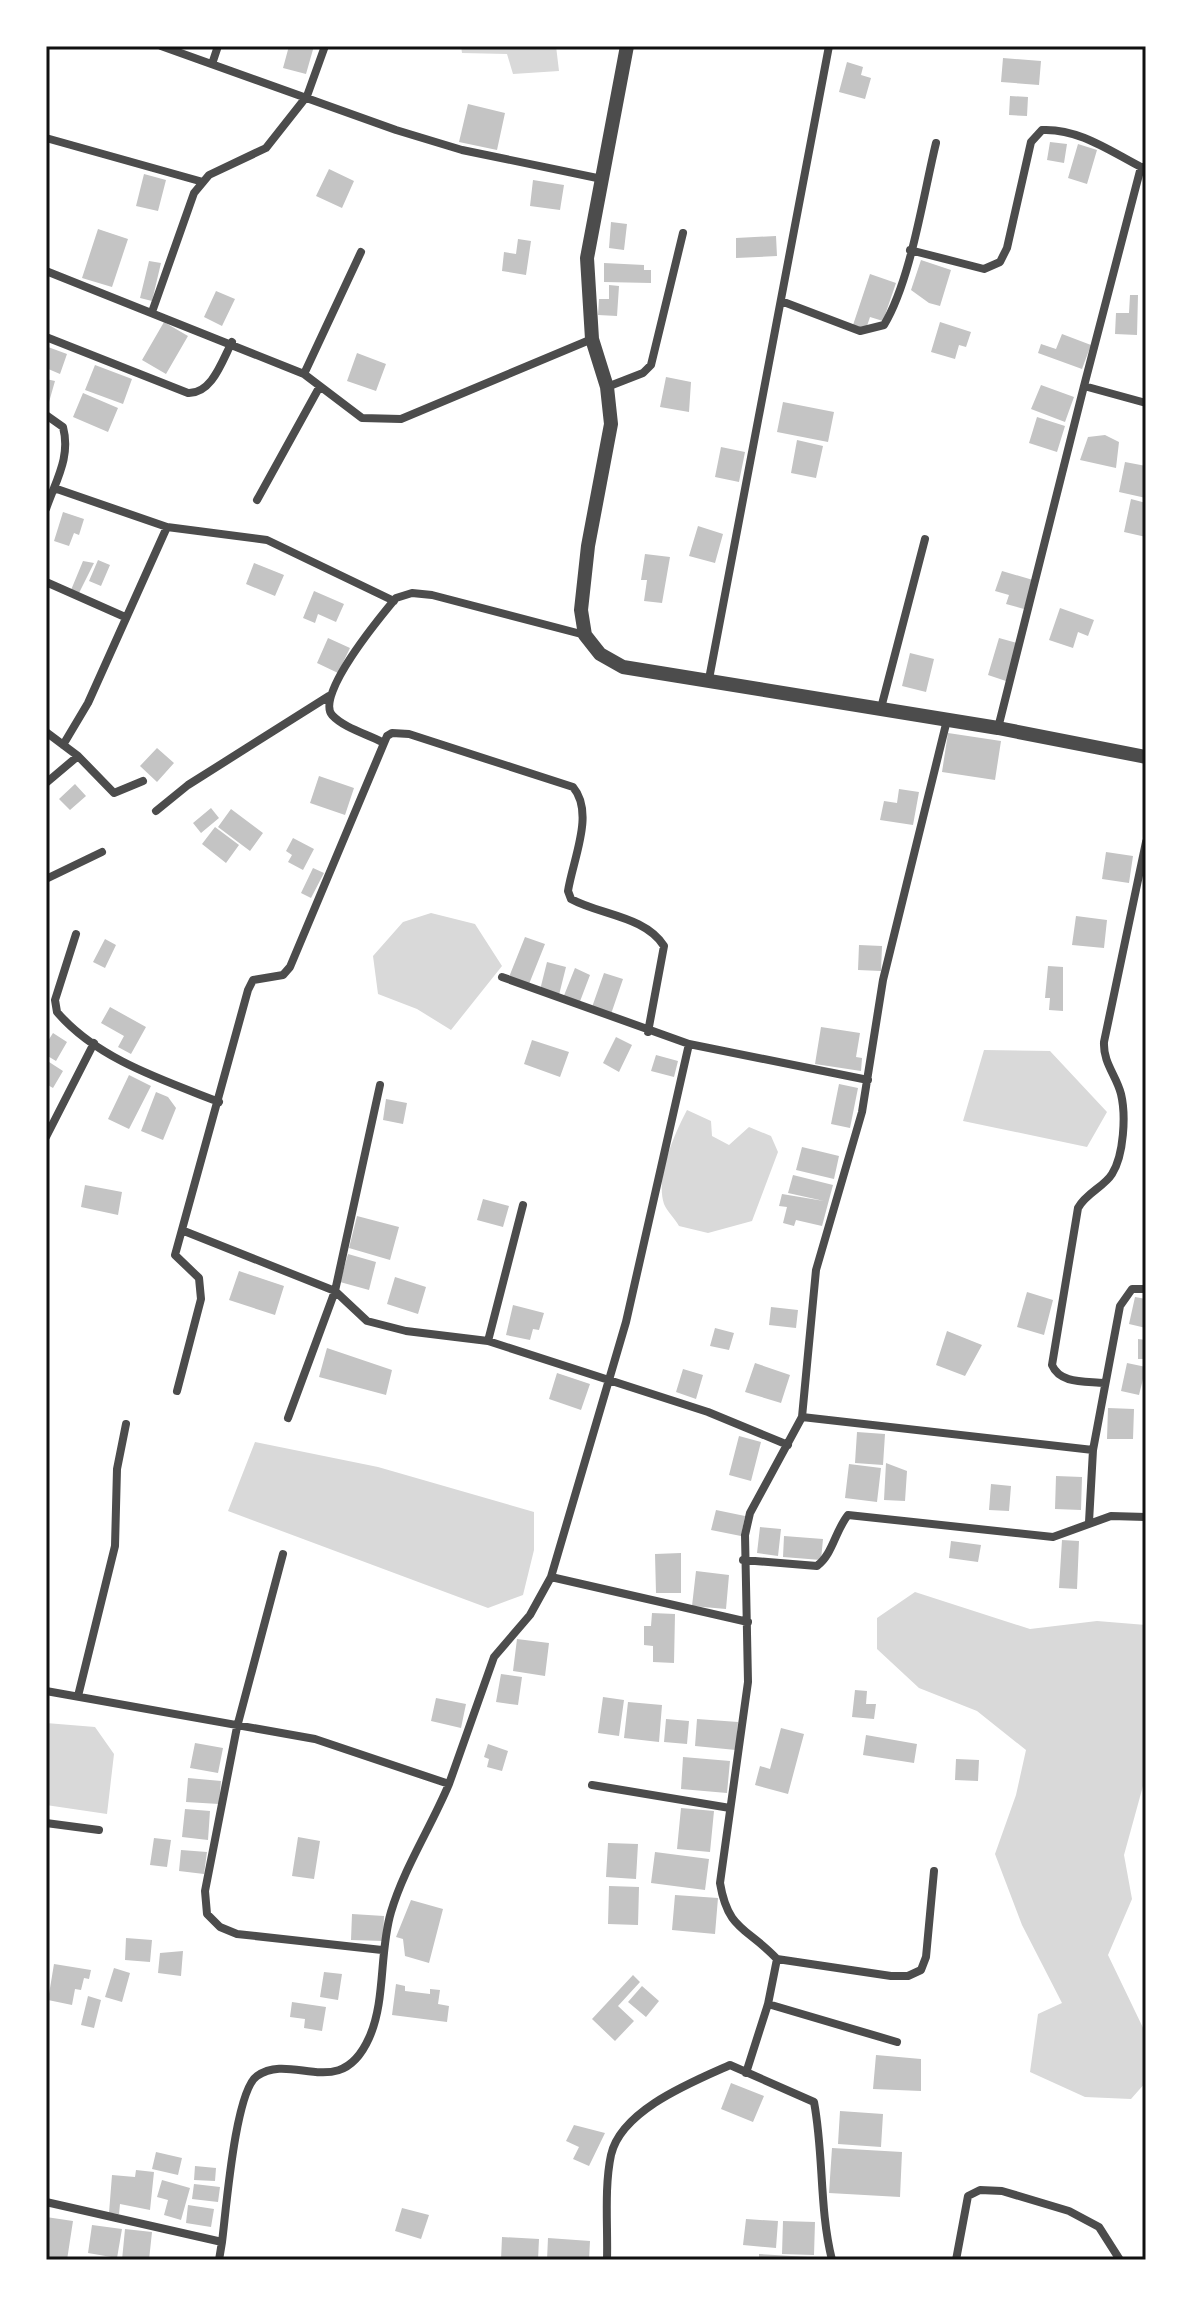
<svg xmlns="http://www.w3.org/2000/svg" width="1192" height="2306" font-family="Figtree,sans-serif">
<rect width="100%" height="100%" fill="#fff"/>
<path fill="#d9d9d9" d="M461 46H556L559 71 513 74 507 54 462 53Z
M431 913 475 924 502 966 451 1030 417 1009 378 994 373 956 403 922Z
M984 1050 1050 1051 1107 1112 1087 1147 963 1121Z
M687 1110 711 1121 712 1136 729 1145 749 1127 771 1136 778 1152 752 1221 708 1233 679 1226C675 1219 667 1211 664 1204 655 1177 675 1133 687 1110Z
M255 1442 378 1467 534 1512V1550L523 1595 488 1608 228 1511Z
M915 1592 1030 1629 1097 1621 1146 1625V1775L1124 1855 1132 1899 1108 1955 1146 2034V2082L1131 2099 1085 2097 1030 2072 1038 2014 1062 2003 1022 1925 995 1854 1016 1795 1026 1750 977 1711 919 1688 877 1649V1618Z
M46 1723 95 1727 114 1754 107 1814 46 1805Z"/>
<path fill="#c4c4c4" d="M289 46H314L306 74 283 68Z
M1003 58 1041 61 1039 85 1001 82Z
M847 62 863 67 861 75 871 78 865 99 839 92Z
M1010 96 1028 97 1027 116 1009 115Z
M468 104 505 113 497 150 459 142Z
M1050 142 1067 144 1064 163 1047 160Z
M1078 144 1097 150 1087 184 1068 178Z
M329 169 354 181 342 208 316 196Z
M144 174 166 180 158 211 136 206Z
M533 180 564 185 560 210 530 206Z
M611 222 627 224 624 250 609 248Z
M98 229 128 239 112 287 82 278Z
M776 236 777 256 736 258V238Z
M518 239 531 241 526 275 502 271 504 252 516 254Z
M921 260 951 270 940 306 929 303 911 290Z
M149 261 161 263 152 301 140 298Z
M604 263 644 265V270H651V283L604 282Z
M870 274 896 283 883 321 870 317 866 329 853 325Z
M609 285 619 286 617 316 598 315 599 299H609Z
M216 291 235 299 222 326 204 317Z
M1130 295H1138L1137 335 1115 334 1116 313H1129Z
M164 322 188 336 166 374 142 360Z
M940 322 971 332 966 347 959 345 955 359 931 352Z
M1062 334 1091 345 1082 369 1038 353 1041 344 1056 349Z
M48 347 67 354 60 374 46 368Z
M357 353 386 364 376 391 347 381Z
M95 365 132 379 123 404 85 390Z
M666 377 691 382 689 412 660 407Z
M46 379 55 381 47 409 46 408Z
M1041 385 1074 397 1065 422 1031 409Z
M83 393 118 408 108 432 73 417Z
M783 402 834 412 828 442 777 432Z
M1037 417 1065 426 1057 452 1029 443Z
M1105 435 1119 442 1116 468 1080 460 1088 437Z
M797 440 823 446 816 478 791 473Z
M721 447 745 452 739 482 715 477Z
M1125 462 1146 466V498L1119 492Z
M1131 499 1146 503V537L1124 532Z
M63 512 84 519 79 535 74 533 69 546 54 541Z
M698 526 723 534 715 563 689 556Z
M645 554 670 557 662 603 644 601 647 580H641Z
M98 560 110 565 101 586 89 581Z
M83 561 94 563 79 593 71 590Z
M254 563 284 575 275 596 246 584Z
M1002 571 1033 580 1024 609 1006 604 1009 595 995 591Z
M314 591 344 604 336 622 318 614 315 623 303 618Z
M1060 608 1094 620 1088 636 1078 632 1073 648 1049 640Z
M328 638 350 648 338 673 317 663Z
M999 638 1017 643 1006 681 988 675Z
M910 653 934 659 926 692 902 686Z
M948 733 1001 741 995 780 942 772Z
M157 748 174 763 157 782 140 766Z
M319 776 354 788 345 815 310 803Z
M75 784 86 796 70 810 59 799Z
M899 789 919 792 913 825 880 820 884 801 897 803Z
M211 808 219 818 201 833 193 823Z
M231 809 263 833 250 851 218 827Z
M215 827 239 845 226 863 202 844Z
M293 838 314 849 303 870 288 862 292 855 286 851Z
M1106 852 1133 856 1129 883 1102 879Z
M313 868 324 873 311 898 301 893Z
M1076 916 1107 920 1104 948 1072 945Z
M525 937 545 944 529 984 509 977Z
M105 939 116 945 105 968 93 962Z
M859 945 882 946 881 971 858 970Z
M547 962 566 967 559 995 540 990Z
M1048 966 1063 967V1011L1049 1010 1050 998H1045Z
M575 968 590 975 579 1004 563 998Z
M604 973 623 979 610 1017 591 1010Z
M110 1007 146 1027 131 1054 118 1047 124 1036 101 1023Z
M821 1027 860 1033 856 1057 862 1058 861 1071 815 1064Z
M53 1033 67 1042 56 1061 46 1055V1044Z
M616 1037 632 1045 619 1072 603 1063Z
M532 1040 569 1052 560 1077 524 1064Z
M656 1055 678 1061 674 1077 651 1071Z
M46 1060 63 1071 53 1088 46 1084Z
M129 1075 151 1086 129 1129 108 1119Z
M839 1084 858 1088 850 1128 831 1124Z
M156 1092 168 1097 176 1108 163 1140 141 1131Z
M386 1099 407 1103 403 1124 383 1120Z
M802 1147 839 1156 834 1179 796 1170Z
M793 1175 833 1185 822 1226 796 1220 794 1226 783 1223 787 1207 779 1206 782 1194 824 1201 788 1193Z
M85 1185 122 1192 118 1215 81 1207Z
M483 1199 509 1206 503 1227 477 1220Z
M357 1216 399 1227 390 1260 349 1248Z
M348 1254 376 1262 369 1290 340 1282Z
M239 1271 284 1286 275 1315 229 1300Z
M395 1277 426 1287 418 1314 387 1304Z
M1027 1292 1053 1300 1044 1335 1017 1327Z
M1135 1297 1146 1299V1328L1129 1324Z
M513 1305 544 1313 539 1330 533 1329 530 1340 506 1335Z
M771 1307 798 1310 796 1328 769 1325Z
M715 1328 734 1333 729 1350 710 1346Z
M947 1331 982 1345 965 1376 936 1365Z
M1138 1339 1146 1340V1359H1138Z
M327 1348 392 1370 386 1395 319 1377Z
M755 1363 790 1375 781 1403 745 1392Z
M1127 1363 1146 1367 1139 1395 1121 1391Z
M683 1369 703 1375 696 1399 676 1392Z
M557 1373 590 1384 581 1410 549 1399Z
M1108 1408 1134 1409 1133 1439H1107Z
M857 1432 885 1434 883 1465 855 1463Z
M739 1436 761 1442 751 1481 729 1475Z
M886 1463 907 1471 905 1501 884 1500Z
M849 1464 881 1468 877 1502 845 1498Z
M1056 1476 1082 1477 1081 1510 1055 1509Z
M991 1484 1011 1486 1009 1511 989 1510Z
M716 1510 745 1516 741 1536 711 1530Z
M760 1527 781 1529 778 1556 757 1553Z
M784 1536 823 1539 821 1560 783 1557Z
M1062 1540 1079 1541 1077 1589 1059 1588Z
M951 1541 981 1545 978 1562 949 1558Z
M681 1553V1593H656L655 1554Z
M696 1571 729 1575 726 1609 692 1606Z
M652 1613 675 1614 674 1663 653 1662V1646L644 1645V1626H651Z
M517 1639 549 1643 545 1676 513 1671Z
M501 1674 522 1677 518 1705 496 1702Z
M855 1690 867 1691 866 1704H876L874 1719 852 1717Z
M603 1697 624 1700 619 1736 598 1733Z
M436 1698 466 1704 461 1728 431 1721Z
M628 1702 662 1705 659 1742 624 1738Z
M666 1719 689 1721 687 1744 664 1742Z
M697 1719 738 1722 736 1750 695 1746Z
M781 1728 804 1734 788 1794 755 1785 760 1766 770 1769Z
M866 1735 917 1744 914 1763 863 1755Z
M195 1743 223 1748 218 1773 190 1768Z
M488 1744 508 1751 502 1771 487 1767 489 1759 484 1757Z
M683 1757 730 1761 727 1793 681 1789Z
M956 1759 979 1760 978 1781 955 1780Z
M188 1778 221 1781 219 1804 186 1802Z
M681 1808 714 1811 710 1852 677 1849Z
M185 1809 210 1811 208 1840 182 1837Z
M298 1837 320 1841 314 1879 292 1876Z
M154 1838 171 1840 167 1867 150 1865Z
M608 1843 638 1844 636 1879 606 1877Z
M181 1850 207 1852 204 1874 179 1871Z
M655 1852 709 1859 705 1890 651 1883Z
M609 1886 639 1887 638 1925 608 1924Z
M675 1895 718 1898 715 1934 672 1930Z
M411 1900 443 1909 429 1963 405 1956 403 1939 396 1937Z
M352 1914 384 1916 383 1941 351 1940Z
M126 1938 152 1940 150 1962 125 1960Z
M183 1951 181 1976 158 1973 160 1953Z
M54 1964 91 1970 89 1979 84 1978 81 1990 75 1989 72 2005 48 2000Z
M114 1968 130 1973 122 2002 105 1997Z
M324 1972 342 1974 338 2000 320 1997Z
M633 1975 640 1982 618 2006 634 2021 615 2041 592 2019Z
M396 1984 405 1986V1991L430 1994V1989L440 1990 438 2004 449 2006 447 2022 392 2015Z
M642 1986 659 2001 646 2017 628 2002Z
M88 1996 101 2000 94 2028 81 2025Z
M292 2002 326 2007 322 2031 304 2028 305 2019 290 2017Z
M876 2055 921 2059V2091L873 2089Z
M731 2083 764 2096 753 2122 721 2109Z
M840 2111 883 2114 881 2147 838 2144Z
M574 2125 605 2133 589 2166 573 2159 579 2147 566 2141Z
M832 2148 902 2152 900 2197 829 2193Z
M156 2152 182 2158 178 2175 152 2169Z
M195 2166 216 2168 215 2181 194 2180Z
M136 2170 154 2172 150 2210 120 2204 119 2214 109 2213 112 2175 135 2177Z
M162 2180 190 2188 181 2220 164 2215 168 2200 157 2197Z
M194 2184 220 2187 218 2202 192 2199Z
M188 2205 214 2209 211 2227 186 2223Z
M402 2208 429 2215 421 2239 395 2231Z
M46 2217 73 2221 67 2260H46Z
M746 2219 778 2221 776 2248 743 2245Z
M783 2221 815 2222 814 2255 782 2254Z
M92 2225 122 2229 117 2258 88 2253Z
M125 2229 152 2232 149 2260H122Z
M502 2237 539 2239 538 2260H501Z
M548 2238 590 2241 589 2260H547Z
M759 2254 808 2257V2260H759Z"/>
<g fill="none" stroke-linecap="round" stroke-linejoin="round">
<path stroke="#4c4c4c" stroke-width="8" d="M161 46 396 130 462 150 602 179
M212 64 218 46
M46 138 203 182
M1145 167H1141L1084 386 1146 403
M910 250 984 269 1000 262 1007 248 1031 142 1042 130C1078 128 1110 151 1141 167
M46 271 304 374 362 418 401 419 592 339
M781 301 860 331 884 325C911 280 923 196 936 143
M152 312 194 193 209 175 266 148 307 96 325 46
M46 337 188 393C212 394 222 361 232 342
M304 374 361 252
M607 387 643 373 651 365 683 233
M46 415 63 427C71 457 56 480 46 509
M54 488 167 527 267 540 394 601
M257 500 320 386
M46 582 125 617
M709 679 829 46
M881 708 925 539
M947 720 883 980 862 1112 816 1270 802 1417 1093 1450 1120 1306 1132 1289H1146
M998 728 1084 386
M46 732 78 756 114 793 143 781
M382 742C367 734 344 728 332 715 315 695 381 616 396 598L412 593 432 595 585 635
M63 745 88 703 167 527
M46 783 78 756
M156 811 188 785 329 696
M46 879 102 852
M76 934 55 1000 57 1012C97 1059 163 1080 219 1102
M502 977 689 1044
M380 1085 335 1291 367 1321 406 1331 488 1341 708 1412 788 1445
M46 1137 94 1043
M184 1231 335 1291 288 1418
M488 1341 523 1205
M1104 1383C1085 1381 1060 1384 1052 1365L1078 1208C1086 1193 1104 1187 1112 1174 1124 1155 1126 1115 1121 1094 1116 1075 1103 1063 1104 1042L1146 842
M177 1391 201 1299 199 1278 175 1255 248 990 253 980 283 975 290 967 387 736 392 733 409 734 573 787C595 813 573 859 568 891L571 899C600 915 645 916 664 946L648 1032
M1089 1522 1093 1450
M283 1554 237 1727 205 1891 207 1914 220 1927 237 1934 382 1950
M743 1560 817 1566C833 1554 835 1531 848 1515L1053 1537 1111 1516 1146 1517
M551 1577 748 1622
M46 1691 315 1739 449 1784 494 1657 530 1615 551 1577 626 1322 689 1044 868 1080
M78 1696 115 1546 117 1469 126 1424
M592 1785 730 1808
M46 1823 99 1830
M777 1959 891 1976H908L921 1970 926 1957 934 1871
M768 2004 897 2042
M746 2073 768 2004 777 1959C747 1927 728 1931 720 1883L748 1682 745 1535 750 1513 802 1417
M46 2202 222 2242C226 2212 235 2091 257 2076 292 2051 340 2103 369 2038 386 2001 379 1952 391 1912 404 1868 431 1827 449 1784
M219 2260 222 2242
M607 2260C608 2227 604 2188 611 2155 621 2110 692 2082 730 2065L814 2102C824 2155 819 2208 832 2260
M956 2260 968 2196 980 2190 1002 2191 1069 2211 1099 2227 1120 2260"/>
<path stroke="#4c4c4c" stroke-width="14" d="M627 46 587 258 592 339 607 387 611 424 588 546 581 610 585 635 600 654 623 667 998 728 1146 757"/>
</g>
<rect width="1192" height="2306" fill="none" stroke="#ffffff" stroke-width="96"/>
<rect x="48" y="48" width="1096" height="2210" fill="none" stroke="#111" stroke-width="3"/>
</svg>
